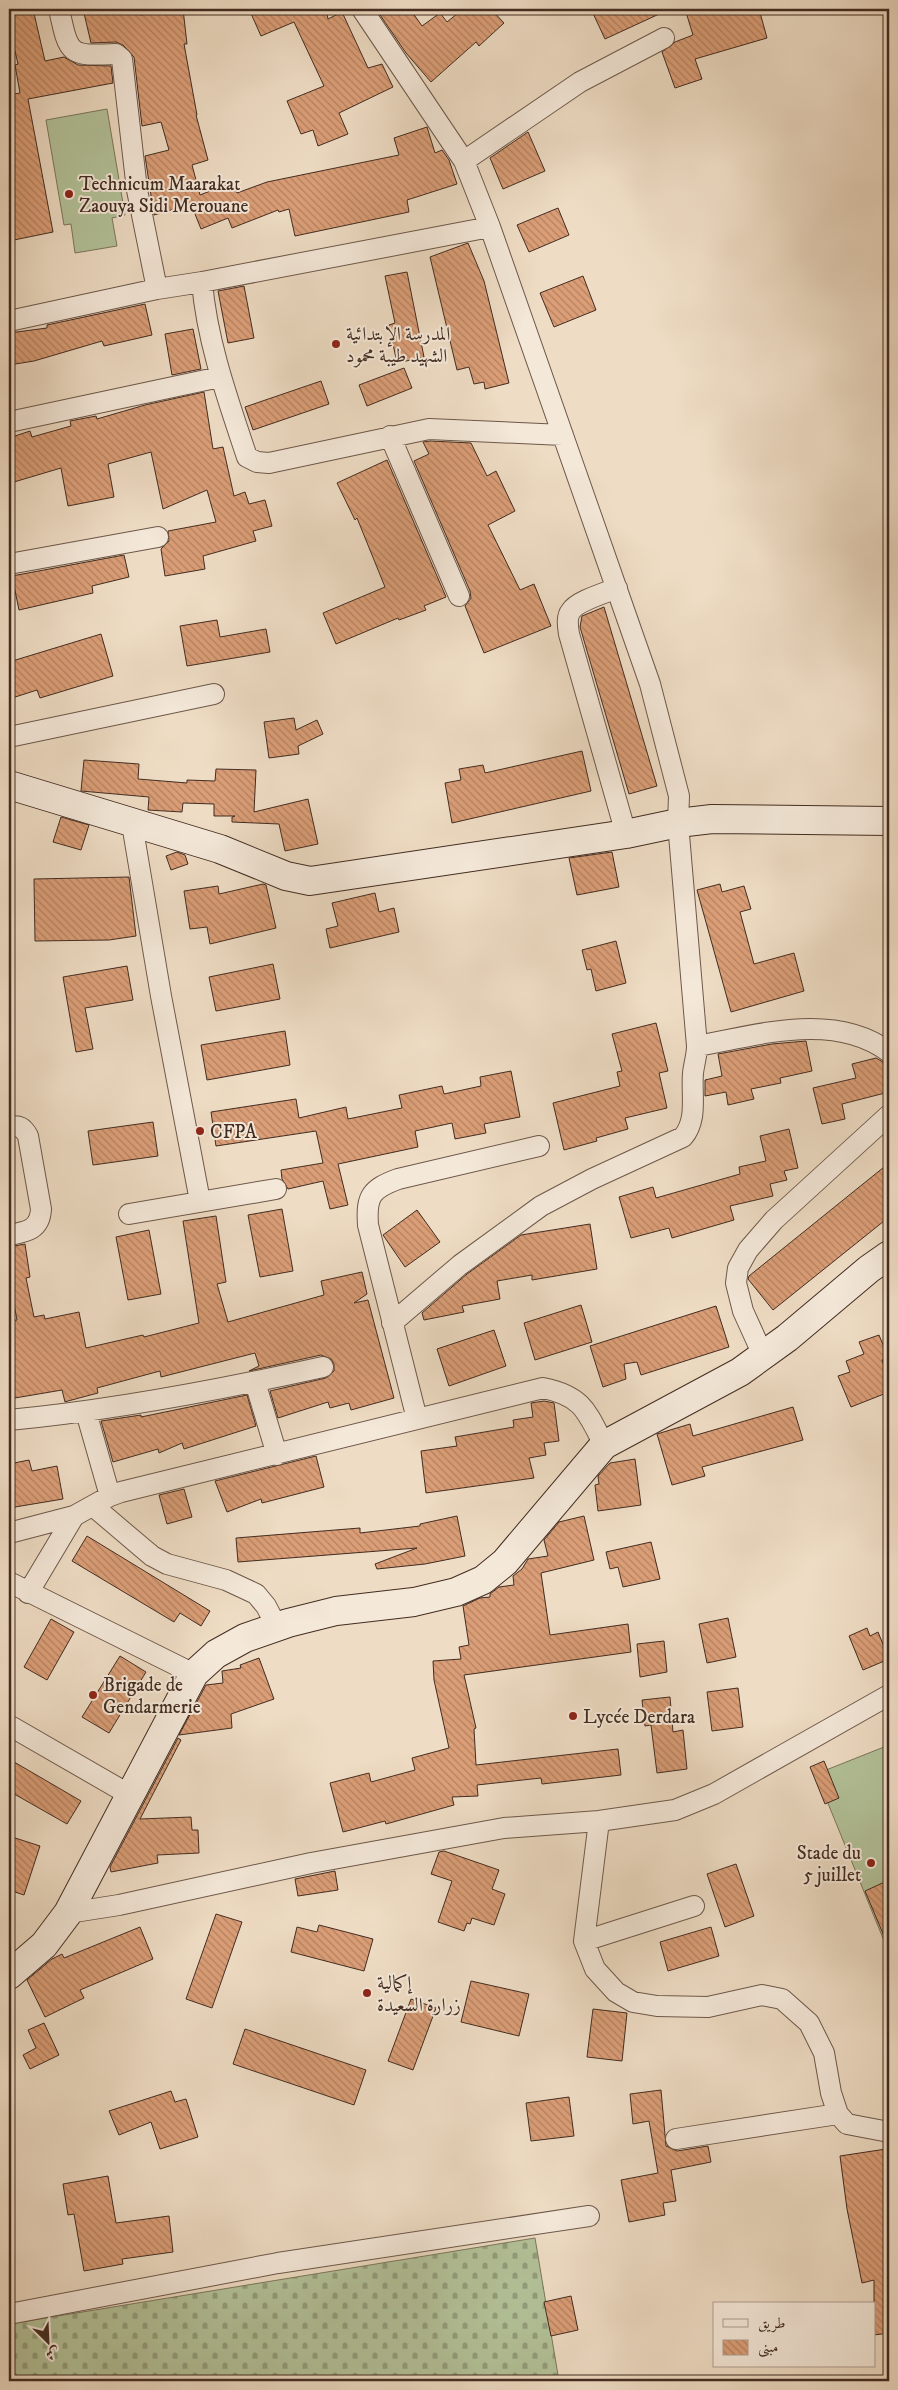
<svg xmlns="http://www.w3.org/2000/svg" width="898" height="2390" font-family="'IM FELL DW Pica',Amiri,serif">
<defs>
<pattern id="cemetery-stones" width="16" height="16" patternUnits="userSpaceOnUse" patternTransform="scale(1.25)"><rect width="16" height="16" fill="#b3c299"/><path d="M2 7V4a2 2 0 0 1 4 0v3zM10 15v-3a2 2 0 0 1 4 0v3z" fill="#939e7c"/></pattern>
<pattern id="building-back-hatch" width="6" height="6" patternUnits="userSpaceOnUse" patternTransform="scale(1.25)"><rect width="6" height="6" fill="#db9e77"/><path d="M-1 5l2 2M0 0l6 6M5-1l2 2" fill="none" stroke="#b38161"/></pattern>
</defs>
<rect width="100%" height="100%" fill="#eedcc4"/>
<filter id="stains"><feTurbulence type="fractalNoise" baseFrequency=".004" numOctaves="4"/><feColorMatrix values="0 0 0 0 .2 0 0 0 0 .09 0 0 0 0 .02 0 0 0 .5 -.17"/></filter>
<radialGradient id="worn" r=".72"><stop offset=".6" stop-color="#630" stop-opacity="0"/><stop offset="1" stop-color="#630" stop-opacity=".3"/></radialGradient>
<path fill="#b3c299" stroke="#7b775d" d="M107 109 125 215 112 218 117 246 75 253 71 224 64 225 46 120Z
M889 1745V1953L816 1774Z"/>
<path fill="url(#cemetery-stones)" stroke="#7b775d" d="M535 2238 559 2381H9V2324Z"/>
<path fill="url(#building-back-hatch)" stroke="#432c21" d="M9 9H33L45 61 64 57 78 65 111 66 113 83 28 99 53 232 9 241V95L20 93 15 65 18 64 9 26Z
M83 9H140V15L183 9 187 44H184L197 115H196L208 160 192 165 200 195 233 182 237 193 267 182 399 155 394 138 427 127 435 153 442 150 449 160 457 184 407 200 409 212 295 236 289 209 279 212 278 210 232 228 228 218 201 229 191 204 154 215 145 156 169 150 161 122 142 126 134 57 123 45 116 42 91 43Z
M249 9H326L328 19 342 12 368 68 382 64 393 87 339 113 348 134 318 146 313 130 301 134 287 101 324 86 294 22 261 36Z
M376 9H410L422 26 440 13 447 22 463 9H491L504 23 479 46 476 42 431 82 406 53Z
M591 9H670L605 39Z
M685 9H759L767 38 695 59 702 79 675 88 662 52 675 42 693 35Z
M528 132 545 171 503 189 490 158Z
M558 208 569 235 529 252 517 225Z
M468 243 484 281 509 383 485 389 484 382 474 384 469 367 457 370 430 257Z
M407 272 424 357 397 363 389 325 395 323 385 276Z
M583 276 596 310 554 327 540 293Z
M244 286 254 338 228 343 218 291Z
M145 304 152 335 104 346 102 341 34 361 9 365V333L47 328V325Z
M193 329 201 369 172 375 165 334Z
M404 368 412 388 367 406 359 385Z
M321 381 329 404 253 430 245 407Z
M204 392 213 449 223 447 234 496 245 492 249 504 265 500 272 526 253 531 256 541 203 556 205 569 165 576 161 549 169 541 168 531 216 522 207 490 163 509 151 452 108 464 114 497 68 506 61 468 14 482 12 476 9 477V438L30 431 32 437 71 426 70 421 96 416 97 419 145 405Z
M430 441 471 443 487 476 496 471 515 511 488 525 520 590 534 584 551 626 484 653 465 606 471 598 470 591 414 461 429 454 423 442Z
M387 460 446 597 424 606 426 610 399 620 398 618 336 644 323 613 385 587 357 518 355 520 337 483Z
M124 555 129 577 92 586 93 593 19 610 12 576Z
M604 607 657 786 629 794 580 627 582 616Z
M217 620 220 637 266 629 270 652 187 666 180 626Z
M101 634 113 676 40 698 37 690 9 699V662Z
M294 718 296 730 317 720 323 734 298 746 299 754 269 758 264 722Z
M582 751 591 791 452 823 445 783 461 780 459 769 483 765 485 773Z
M84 760 139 764 138 779 187 783V780L215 781 216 769 256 770 254 812 308 799 318 844 285 851 279 824 232 822V817L235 816H214V804L183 803 182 812 148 810 149 797 81 791Z
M61 817 89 825 81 850 53 842Z
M177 852 185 855 188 864 171 870 166 856Z
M612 852 619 887 577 895 569 858Z
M129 877 136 936 109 940 35 941 34 879Z
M263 884 266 885 276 928 210 944 207 927 190 929 184 891 218 886 219 894Z
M720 884 722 892 744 886 751 909 740 912 754 964 794 953 804 991 731 1012 697 890Z
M375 893 379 912 394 908 399 932 330 948 326 929 338 926 332 903Z
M616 941 626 983 596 991 591 969 587 970 582 950Z
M273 964 280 999 216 1011 209 977Z
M127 966 133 1000 85 1008 93 1049 76 1052 63 977Z
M656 1023 668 1071 659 1073 667 1108 625 1118 628 1129 596 1138 597 1141 564 1150 553 1103 620 1086 617 1072 622 1071 612 1034Z
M285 1031 290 1065 207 1080 201 1045Z
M806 1041 812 1071 780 1078 781 1083 751 1089 754 1099 728 1105 726 1092 705 1096V1080L722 1076 718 1054 772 1044Z
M876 1058 883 1062 889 1092 842 1104 845 1119 822 1124 813 1088 856 1078 852 1064Z
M511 1071 520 1117 484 1124 486 1133 455 1139 452 1123 415 1131 418 1147 338 1164 348 1205 330 1209 323 1181 288 1189 282 1179 281 1170 323 1163 316 1131 216 1146 211 1112 296 1099 299 1118 346 1107 348 1119 402 1108 399 1095 442 1086 444 1094 481 1086 480 1077Z
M153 1122 158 1156 93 1165 88 1131Z
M789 1129 798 1168 784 1171 787 1180 770 1184 773 1196 730 1206 734 1220 672 1238 669 1228 631 1238 619 1197 653 1187 656 1198 740 1174 739 1167 766 1161 760 1136Z
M889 1163V1217L773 1310 748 1279 749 1276Z
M282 1209 293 1271 260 1277 248 1215Z
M417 1210 440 1242 405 1267 383 1235Z
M216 1216 226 1282 217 1284 228 1322 324 1295 321 1281 362 1272 367 1294 354 1303 368 1300 394 1398 351 1410 349 1403 330 1408 328 1402 278 1418 270 1391 326 1378 334 1371V1364L331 1359 321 1355 249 1371 259 1366 255 1353 161 1377 160 1371 97 1388 98 1393 68 1401 65 1402 62 1390 9 1399V1321L17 1320 9 1278V1247L25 1244 30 1277 26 1278 34 1317 44 1315 45 1319 79 1312 86 1348 143 1335 144 1337 199 1323 183 1221Z
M590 1224 597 1269 532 1280V1275L497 1281 500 1299 462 1306 464 1312 424 1320 422 1313 467 1274 521 1235Z
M149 1230 161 1294 128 1300 116 1237Z
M581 1305 592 1342 535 1360 524 1323Z
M716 1306 729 1347 641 1375 637 1362 624 1364 626 1379 603 1387 590 1346Z
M494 1330 506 1366 449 1386 437 1349Z
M879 1335 888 1357 882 1360 889 1379V1392L851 1407 838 1376 850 1372 846 1361 864 1354 859 1342Z
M247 1395 256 1426 184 1449 182 1443 159 1453 158 1449 113 1462 101 1421 141 1415V1417Z
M544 1401 554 1403 559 1441 544 1443 546 1455 529 1458 534 1478 426 1493 421 1451 457 1446 455 1437 514 1427 513 1420 533 1417 531 1403Z
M793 1407 803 1440 702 1467 705 1476 672 1485 657 1434 690 1424 693 1436Z
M316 1456 324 1487 262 1503 261 1499 227 1512 215 1481Z
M635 1459 641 1505 598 1511 595 1485 599 1484 598 1476 610 1463Z
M29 1460 32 1471 57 1466 63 1499 9 1508V1464Z
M184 1489 192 1517 167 1524 159 1495Z
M457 1516 465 1556 425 1564 377 1569 375 1564 417 1548 238 1562 236 1538 360 1528V1533L420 1526V1524Z
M584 1516 594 1560 541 1573 550 1635 628 1624 631 1652 464 1675 476 1728 474 1729 476 1765 618 1749 621 1775 542 1784 541 1778 477 1785 478 1796 452 1797 454 1805 386 1824 385 1821 343 1832 330 1783 369 1773 371 1782 415 1770 412 1758 449 1748 434 1680 433 1661 461 1659 459 1647 469 1645 463 1606 480 1598 490 1597V1594L499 1587 514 1585 513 1576 522 1569 528 1559 548 1556 544 1540 559 1522Z
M87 1536 210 1611 201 1626 180 1613 174 1622 72 1561Z
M651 1542 660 1579 623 1587 618 1567 610 1569 606 1552Z
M728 1618 736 1657 707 1663 699 1624Z
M51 1619 74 1632 47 1680 24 1667Z
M867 1628 870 1636 878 1632 889 1659 863 1670 849 1636Z
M664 1641 667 1672 640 1677 637 1644Z
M120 1656 146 1672 109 1733 82 1717Z
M259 1658 274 1699 231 1714 232 1728 179 1735 206 1685 223 1683 222 1671 241 1668 240 1665Z
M738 1688 743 1727 712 1731 707 1692Z
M670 1697 673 1732 683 1730 687 1769 657 1773 651 1725 645 1726 642 1700Z
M178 1738 181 1740 140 1819 191 1817 192 1830H198L199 1853 157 1855 158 1863 111 1872 110 1867Z
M9 1759 81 1801 67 1824 9 1791Z
M824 1761 839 1798 825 1804 810 1767Z
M9 1836 40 1846 24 1895 9 1890Z
M444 1851 499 1870 492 1889 505 1894 494 1925 472 1918 470 1924 467 1923 464 1931 438 1922 452 1881 431 1874 439 1852Z
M736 1864 754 1916 725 1927 707 1874Z
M335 1871 338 1890 298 1896 295 1879Z
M889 1880V1948L865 1891Z
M216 1914 242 1922 212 2008 186 1999Z
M319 1925 373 1939 364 1971 291 1952 297 1927 317 1932Z
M140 1927 153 1959 80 1990 84 1998 45 2017 27 1980 52 1959 62 1954 64 1958Z
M711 1927 719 1956 668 1971 660 1942Z
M471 1981 529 1994 519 2036 461 2022Z
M411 1999 436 2008 413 2070 388 2061Z
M593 2009 627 2013 622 2061 587 2057Z
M44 2023 59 2055 30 2069 23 2055 36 2048 28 2030Z
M245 2029 366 2070 354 2105 233 2064Z
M661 2090 666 2146 677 2151 708 2146 711 2162 671 2170 676 2201 663 2203 665 2215 629 2222 621 2180 658 2173 649 2121 633 2124 630 2094Z
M171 2091 175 2102 186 2099 198 2137 160 2149 151 2122 119 2135 109 2111Z
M569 2097 574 2136 531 2141 526 2103Z
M886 2149 889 2171V2333L874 2335V2280L862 2283 847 2209 840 2156Z
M108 2176 116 2223 169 2216 173 2252 122 2259 123 2264 84 2271 74 2214 68 2215 63 2184Z
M571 2296 578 2330 551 2336 544 2302Z"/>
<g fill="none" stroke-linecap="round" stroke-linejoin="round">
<defs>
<path id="street" d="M59 9C69 56 69 56 116 54L122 59 137 190 157 289
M362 9 464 161 490 227 650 684 679 796 678 823 697 1046C697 1055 694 1064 693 1073 691 1094 698 1120 683 1137L592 1179 541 1206 460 1265 392 1323
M464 161 580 82 664 38
M490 227 202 282C207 342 228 400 247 457L257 462 269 463 429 429 563 435
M9 321 157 289 202 282
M9 422 220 377
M390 436 459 596
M9 564 158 537
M617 588C605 593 577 601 571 611 566 617 568 627 569 634L626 834
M9 737 214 694
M132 824 161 996 200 1201
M697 1046C759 1035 834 1011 889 1052
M9 1127C19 1125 23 1127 28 1136L41 1209C40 1230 26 1232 9 1235
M129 1214 276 1189
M763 1355 743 1311 736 1283 738 1268 748 1250 774 1220 889 1115
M255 1382 277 1455
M86 1412 110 1496
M417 1419 368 1225C366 1196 371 1189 398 1179L539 1146
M9 1420C115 1410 219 1390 323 1367
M93 1506 152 1556 167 1564 226 1580 256 1594 266 1606 277 1627
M9 1533 74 1516 110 1496 121 1492 543 1388C583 1396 587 1412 604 1445
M9 1582 194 1674
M28 1593 74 1516
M12 1727 130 1795
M599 1821 584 1941 595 1969 616 1992 633 2002 657 2006 708 2007 762 1995 782 1999 809 2023 824 2053 831 2093 838 2114 847 2124 889 2132
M68 1913 119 1905 311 1863 504 1828 599 1821 675 1810 714 1794 889 1695
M584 1941 694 1906
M676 2139 838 2114
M9 2314 278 2263 589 2216"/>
<path id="secondary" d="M9 785 220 849 286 876 310 881 626 834 678 823 712 819 889 821
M9 1975 44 1945 68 1913 194 1674 216 1654 245 1638 288 1623 336 1611 414 1602 456 1592 483 1580 505 1562 604 1445 740 1372 787 1338 869 1269 889 1255"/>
</defs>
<use href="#street" stroke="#6e584a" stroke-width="22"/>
<use href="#secondary" stroke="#432c21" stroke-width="30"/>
<use href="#street" stroke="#f4e8d9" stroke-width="20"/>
<use href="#secondary" stroke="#f4e8d9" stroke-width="28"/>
</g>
<g fill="#8f2418" stroke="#f4e8d9" stroke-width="2">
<circle cx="69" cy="194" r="5"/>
<circle cx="336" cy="344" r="5"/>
<circle cx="200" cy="1131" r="5"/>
<circle cx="93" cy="1695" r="5"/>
<circle cx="573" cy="1716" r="5"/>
<circle cx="871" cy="1863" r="5"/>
<circle cx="367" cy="1993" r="5"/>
</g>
<g text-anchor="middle" stroke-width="4" stroke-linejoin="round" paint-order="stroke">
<g font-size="19" fill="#432c21" stroke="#f4e8d9" text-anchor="start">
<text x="79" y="190">Technicum Maarakat<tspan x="79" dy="22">Zaouya Sidi Merouane</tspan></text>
<text x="346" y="340">المدرسة الإبتدائية<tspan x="346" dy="22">الشهيد طيبة محمود</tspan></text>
<text x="210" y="1138">CFPA</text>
<text x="103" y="1691">Brigade de<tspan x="103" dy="22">Gendarmerie</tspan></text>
<text x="583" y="1723">Lycée Derdara</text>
<text x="861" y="1859" text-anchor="end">Stade du<tspan x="861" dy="22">5 juillet</tspan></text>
<text x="377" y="1989">إكمالية<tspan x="377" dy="22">زرارة السعيدة</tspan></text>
</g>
</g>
<rect width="898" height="2390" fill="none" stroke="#eedcc4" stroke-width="30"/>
<rect x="10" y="10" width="878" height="2370" fill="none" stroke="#432c21" stroke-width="2.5"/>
<rect x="15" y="15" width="868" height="2360" fill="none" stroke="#432c21"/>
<rect x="713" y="2302" width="162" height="65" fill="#f4e8d9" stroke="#ad9d8f"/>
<rect x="723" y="2319" width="25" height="8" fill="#f4e8d9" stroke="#ad9d8f"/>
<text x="758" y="2328" font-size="15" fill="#432c21">طريق</text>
<rect x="723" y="2340" width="25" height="15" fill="url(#building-back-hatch)" stroke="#ad9d8f"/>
<text x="758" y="2352" font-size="15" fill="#432c21">مبنى</text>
<g transform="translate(48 2342) rotate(156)" stroke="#f4e8d9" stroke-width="4" paint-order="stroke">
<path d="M0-4L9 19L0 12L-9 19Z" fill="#432c21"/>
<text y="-8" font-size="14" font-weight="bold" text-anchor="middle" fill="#432c21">ش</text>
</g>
<rect width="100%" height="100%" filter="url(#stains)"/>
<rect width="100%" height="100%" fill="url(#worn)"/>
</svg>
